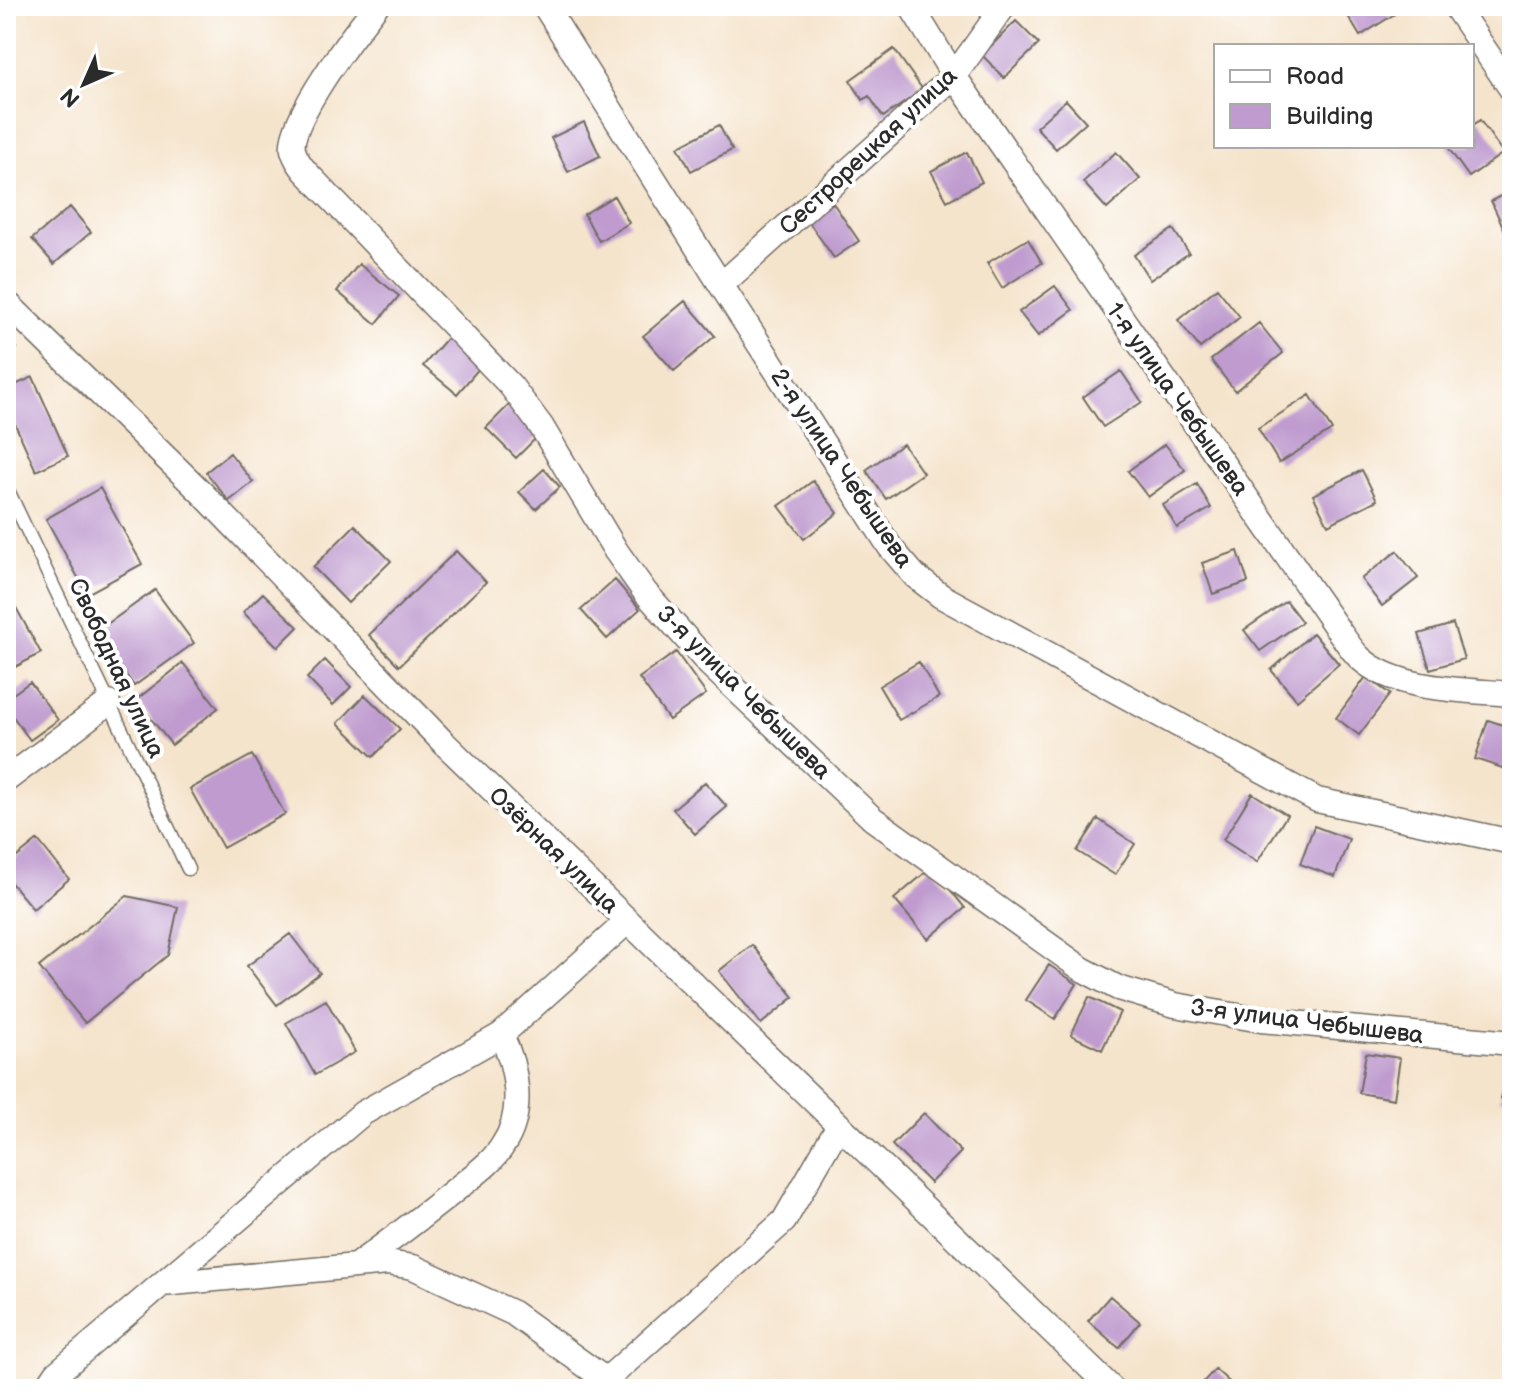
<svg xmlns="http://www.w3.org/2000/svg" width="1518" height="1395" font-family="'Balsamiq Sans',sans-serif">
<rect width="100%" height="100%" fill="#fff"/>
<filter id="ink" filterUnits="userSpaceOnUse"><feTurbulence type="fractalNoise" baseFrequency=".0125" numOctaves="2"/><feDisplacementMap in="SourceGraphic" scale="16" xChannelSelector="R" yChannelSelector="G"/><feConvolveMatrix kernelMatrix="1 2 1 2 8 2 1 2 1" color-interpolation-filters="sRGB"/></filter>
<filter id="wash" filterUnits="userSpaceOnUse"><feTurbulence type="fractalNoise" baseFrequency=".006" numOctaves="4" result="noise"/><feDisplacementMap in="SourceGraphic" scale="32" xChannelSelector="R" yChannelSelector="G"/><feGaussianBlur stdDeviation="1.8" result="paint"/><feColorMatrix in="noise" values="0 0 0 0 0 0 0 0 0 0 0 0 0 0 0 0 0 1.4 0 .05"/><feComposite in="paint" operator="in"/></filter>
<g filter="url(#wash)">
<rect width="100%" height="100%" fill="#f5e4cc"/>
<g id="blocks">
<path fill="#bf9bcf" d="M1342 6H1407L1360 36Z
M1016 21 1039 44 1004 78 982 55Z
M894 49 923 90 883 117 869 96 863 100 850 80Z
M1066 100 1086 122 1056 149 1036 127Z
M1480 120 1503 153 1469 177 1447 146H1472V126Z
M584 122 600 156 568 172 551 138Z
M719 125 732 150 691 171 678 147Z
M967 152 982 182 947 201 931 171Z
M1116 152 1140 179 1107 209 1083 182Z
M1512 190V228L1505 231 1491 201Z
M614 196 629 223 599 241 584 214Z
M833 203 859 241 834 258 808 221Z
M70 207 91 232 54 264 32 239Z
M1173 229 1189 253 1150 280 1134 255Z
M1028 239 1042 263 1002 288 987 263Z
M359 264 399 296 376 324 337 291Z
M1055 286 1073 310 1038 336 1019 312Z
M1217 288 1240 317 1200 348 1178 320Z
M685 301 715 336 674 371 643 336Z
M1259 323 1283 353 1235 391 1211 360Z
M6 333 17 348 6 356Z
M448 337 481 366 457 394 423 366Z
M1121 371 1142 402 1103 427 1083 397Z
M33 377 68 456 36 471 6 404V389Z
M1310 395 1332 430 1279 463 1258 428Z
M510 404 540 434 516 458 486 428Z
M903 444 923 473 886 499 866 470Z
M1165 444 1185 470 1148 497 1128 471Z
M230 453 253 482 229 501 206 472Z
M544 469 560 487 536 509 519 492Z
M1362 470 1377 500 1328 525 1313 495Z
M813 481 838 513 804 539 779 506Z
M1197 484 1211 508 1177 528 1163 505Z
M100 488 142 564 87 594 46 519Z
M355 525 391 561 348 603 313 567Z
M456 551 486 582 399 666 369 635Z
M1238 551 1248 582 1213 594 1202 563Z
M1397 551 1418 578 1382 606 1361 579Z
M615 580 640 609 607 639 581 610Z
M155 590 194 643 134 686 96 632Z
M263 593 298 627 278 647 243 612Z
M1286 601 1302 622 1260 651 1244 630Z
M14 604 41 653 6 672V608Z
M1453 624 1464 659 1430 669 1419 634Z
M1313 633 1339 664 1297 700 1271 670Z
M676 652 706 694 669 720 639 678Z
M325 660 351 687 333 705 307 678Z
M919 662 939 697 899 720 879 686Z
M183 663 218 708 172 745 136 700Z
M1366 677 1390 694 1359 735 1336 718Z
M30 682 58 720 30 740 6 707V699Z
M365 695 400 729 373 757 338 723Z
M1488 720 1512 728V771L1475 759Z
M252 755 285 814 223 848 190 789Z
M705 782 727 807 695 834 673 809Z
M1252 793 1287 815 1257 862 1223 840Z
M1098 819 1135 844 1115 875 1077 851Z
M1314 826 1349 839 1335 877 1300 864Z
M38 840 69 879 33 909 6 877V866Z
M932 867 965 908 928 939 894 899Z
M127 896 178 907 168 955 85 1023 39 967Z
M290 934 320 973 277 1005 247 966Z
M752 945 794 997 761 1024 719 971Z
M1049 965 1077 984 1055 1019 1026 1000Z
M1089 997 1120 1012 1102 1050 1071 1035Z
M326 1000 355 1052 315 1075 286 1023Z
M1366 1053 1400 1058 1394 1099 1359 1093Z
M1511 1059H1512V1102L1500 1098Z
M924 1113 961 1152 930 1183 892 1145Z
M1110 1296 1140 1322 1119 1348 1088 1321Z
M1215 1369 1237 1389H1197Z"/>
</g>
</g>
<g filter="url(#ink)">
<use href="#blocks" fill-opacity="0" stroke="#726c63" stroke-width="2"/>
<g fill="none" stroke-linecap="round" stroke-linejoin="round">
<defs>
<path id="service" d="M6 486 188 869"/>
<path id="minor" d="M376 6C357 30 287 121 293 150 295 157 300 165 305 171L511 386 541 426 616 551 645 592 709 664 873 819 1082 969 1118 988 1175 1005 1261 1020 1512 1043
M545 6 721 285 890 547 915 576 941 596 1317 800 1512 842
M911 6 954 76 1341 634C1347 642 1353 652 1361 659 1397 691 1466 690 1512 694
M1455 6 1512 90
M721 285 954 76 1004 6
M6 302 201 492 445 744 1112 1389
M6 780 108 703
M357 1265C391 1240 426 1214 459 1187 474 1175 493 1162 503 1145 525 1113 517 1067 501 1035
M162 1284 388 1263 413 1267 513 1313 606 1380 611 1389
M606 1380 784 1221 839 1125
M46 1389 57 1373 363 1113 501 1035 628 921"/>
</defs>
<use href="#service" stroke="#726c63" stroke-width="15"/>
<use href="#minor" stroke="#726c63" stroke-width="27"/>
<use href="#service" stroke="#fff" stroke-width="12"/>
<use href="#minor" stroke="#fff" stroke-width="24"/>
</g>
</g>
<g text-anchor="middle" stroke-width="8" stroke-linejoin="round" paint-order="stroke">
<g font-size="24" fill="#2b2b2b" stroke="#fff">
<text transform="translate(868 151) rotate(-43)" y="8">Сестрорецкая улица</text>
<text transform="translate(1178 399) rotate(55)" y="8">1-я улица Чебышева</text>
<text transform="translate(842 468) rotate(56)" y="8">2-я улица Чебышева</text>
<text transform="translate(117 668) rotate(65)" y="8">Свободная улица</text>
<text transform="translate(744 692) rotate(45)" y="8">3-я улица Чебышева</text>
<text transform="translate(554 850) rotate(44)" y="8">Озёрная улица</text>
<text transform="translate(1307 1021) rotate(7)" y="8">3-я улица Чебышева</text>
</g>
</g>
<rect width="1518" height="1395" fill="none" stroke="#fff" stroke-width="32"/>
<rect x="1214" y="44" width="260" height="104" fill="#ffffff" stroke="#aaaaaa" stroke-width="2"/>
<rect x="1230" y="70" width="40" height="12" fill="#ffffff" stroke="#aaaaaa" stroke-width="2"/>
<text x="1286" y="84" font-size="24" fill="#2b2b2b">Road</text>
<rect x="1230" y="104" width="40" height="24" fill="#bf9bcf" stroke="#aaaaaa" stroke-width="2"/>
<text x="1286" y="124" font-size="24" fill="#2b2b2b">Building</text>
<g transform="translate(84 84) rotate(225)" stroke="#ffffff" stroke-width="6" paint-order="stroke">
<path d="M0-6L14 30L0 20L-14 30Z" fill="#2b2b2b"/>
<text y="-12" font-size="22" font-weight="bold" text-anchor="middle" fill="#2b2b2b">N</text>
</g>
</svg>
